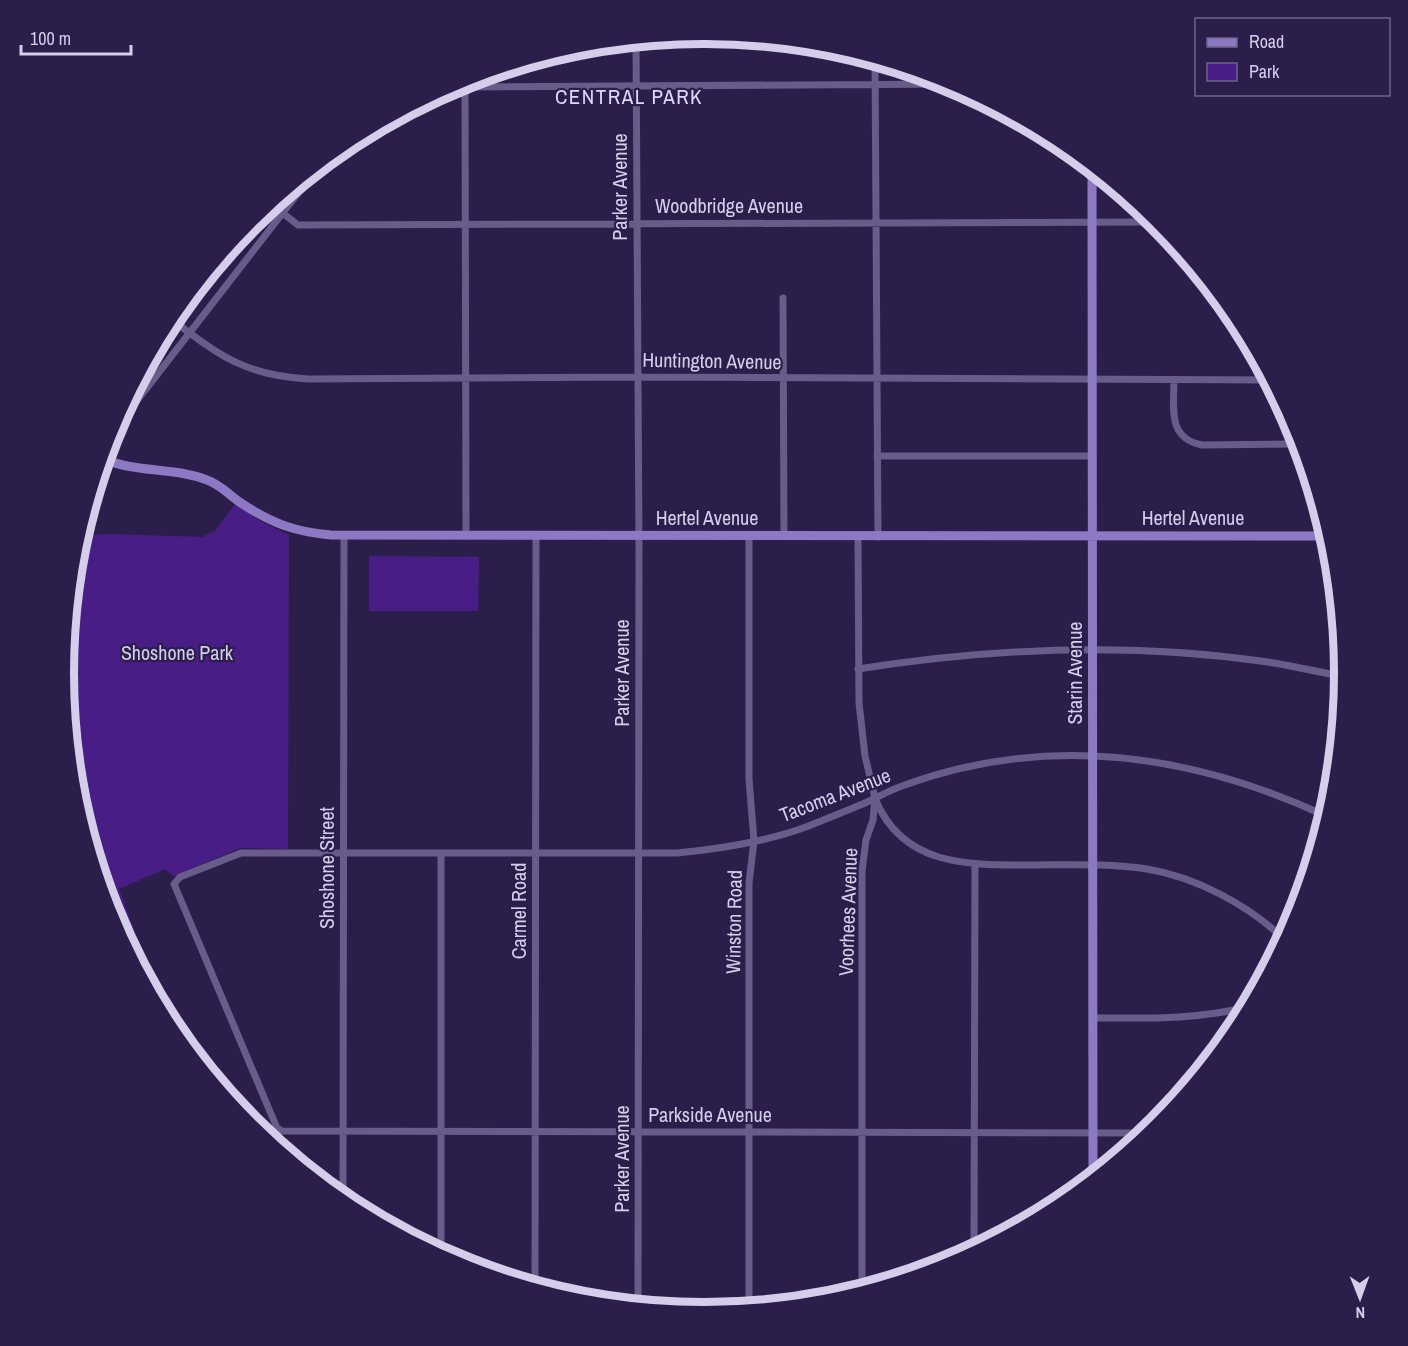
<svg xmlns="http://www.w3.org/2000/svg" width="1408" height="1346" font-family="'Archivo Narrow',sans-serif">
<rect width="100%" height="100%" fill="#2c1e4b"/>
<path fill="#481e86" d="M236 503 260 521 289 535 288 849 240 848 174 876 165 869 119 889 170 1026 113 918 76 798 64 673 76 548 80 536 107 534 202 537 215 531Z
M369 556 479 557 478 611H369Z"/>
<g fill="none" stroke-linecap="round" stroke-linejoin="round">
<path stroke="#685c8b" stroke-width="7" d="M636 40 639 547 638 1306
M875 59 878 537
M465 80 466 536
M449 87 953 84
M271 204 298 225 1158 222
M783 298 784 536
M171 319C220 356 244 375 308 379L637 377 1270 380
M1174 380C1174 408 1167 438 1202 445L1300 444
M111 434 323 161
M877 456H1092
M749 536V779L754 841 749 883V1309
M858 537 859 703 865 756 875 798 873 820 866 840 862 871V1291
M858 669C992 648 1133 642 1268 662 1292 666 1316 671 1340 676
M1332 796 1342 649
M876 801C904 866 968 865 1028 865 1068 865 1108 863 1147 869 1196 877 1248 905 1284 939
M441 854V1255
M1093 1018C1145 1018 1196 1020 1247 1007
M1147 1133 282 1131 277 1128 174 884 180 877 241 853H677C720 849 765 842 806 827 826 819 846 811 865 803 878 797 890 790 902 786 1045 733 1190 753 1326 816
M343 1200 344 535
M974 1251 975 865
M535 1287 536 536"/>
<path stroke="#8d79c3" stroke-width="9" d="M1092 168 1093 1178
M103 459C138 473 173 467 207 480 221 485 229 495 241 503 271 523 295 532 331 535L1328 536"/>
</g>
<g text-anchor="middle" stroke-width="4.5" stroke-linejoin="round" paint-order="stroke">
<g font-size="20" fill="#d4ceeb" stroke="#2c1e4b">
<text transform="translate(620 187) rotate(-90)" y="7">Parker Avenue</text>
<text x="729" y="213">Woodbridge Avenue</text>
<text transform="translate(712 361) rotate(1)" y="7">Huntington Avenue</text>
<text x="707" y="525">Hertel Avenue</text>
<text x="1193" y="525">Hertel Avenue</text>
<text transform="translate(622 673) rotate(-90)" y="7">Parker Avenue</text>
<text transform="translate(1075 673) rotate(-90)" y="7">Starin Avenue</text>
<text transform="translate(835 795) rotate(-21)" y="7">Tacoma Avenue</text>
<text transform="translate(327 868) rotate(-90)" y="7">Shoshone Street</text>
<text transform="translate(519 911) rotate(-90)" y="7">Carmel Road</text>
<text transform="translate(848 912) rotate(-88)" y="7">Voorhees Avenue</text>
<text transform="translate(734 922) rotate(-89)" y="7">Winston Road</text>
<text x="710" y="1122">Parkside Avenue</text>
<text transform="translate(622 1159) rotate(-90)" y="7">Parker Avenue</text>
</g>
<g font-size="20" fill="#d4ceea" stroke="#2c1e4b">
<text x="177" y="660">Shoshone Park</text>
</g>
<g font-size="21" letter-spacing="1.5" fill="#ddd6f9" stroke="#2c1e4b">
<text x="629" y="104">CENTRAL PARK</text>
</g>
</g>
<path d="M0 0H1408V1346H0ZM703 44H705A629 629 0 0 1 1334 673V673A629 629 0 0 1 705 1302H703A629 629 0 0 1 74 673V673A629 629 0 0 1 703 44Z" fill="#2c1e4b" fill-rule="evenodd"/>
<path fill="none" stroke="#d4ceeb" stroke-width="8" d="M703 44H705A629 629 0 0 1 1334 673V673A629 629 0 0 1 705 1302H703A629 629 0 0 1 74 673V673A629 629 0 0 1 703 44Z"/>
<rect x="1195" y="18" width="195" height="78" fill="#2c1e4b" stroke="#6f648b" stroke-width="1.5"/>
<rect x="1207" y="38" width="30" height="9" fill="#8d79c3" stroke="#6f648b" stroke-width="1.5"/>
<text x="1249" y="48" font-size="18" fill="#d4ceeb">Road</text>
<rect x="1207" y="63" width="30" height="18" fill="#481e86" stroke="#6f648b" stroke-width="1.5"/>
<text x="1249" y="78" font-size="18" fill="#d4ceeb">Park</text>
<g transform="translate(1360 1298) rotate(179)" stroke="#2c1e4b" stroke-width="4.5" paint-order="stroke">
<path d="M0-4.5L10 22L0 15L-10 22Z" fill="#d4ceeb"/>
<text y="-9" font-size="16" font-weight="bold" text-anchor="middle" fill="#d4ceeb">N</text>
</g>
<path d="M21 45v9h110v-9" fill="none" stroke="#d4ceeb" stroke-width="3"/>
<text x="30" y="45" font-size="18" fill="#d4ceeb" stroke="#2c1e4b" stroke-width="4.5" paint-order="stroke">100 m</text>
</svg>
